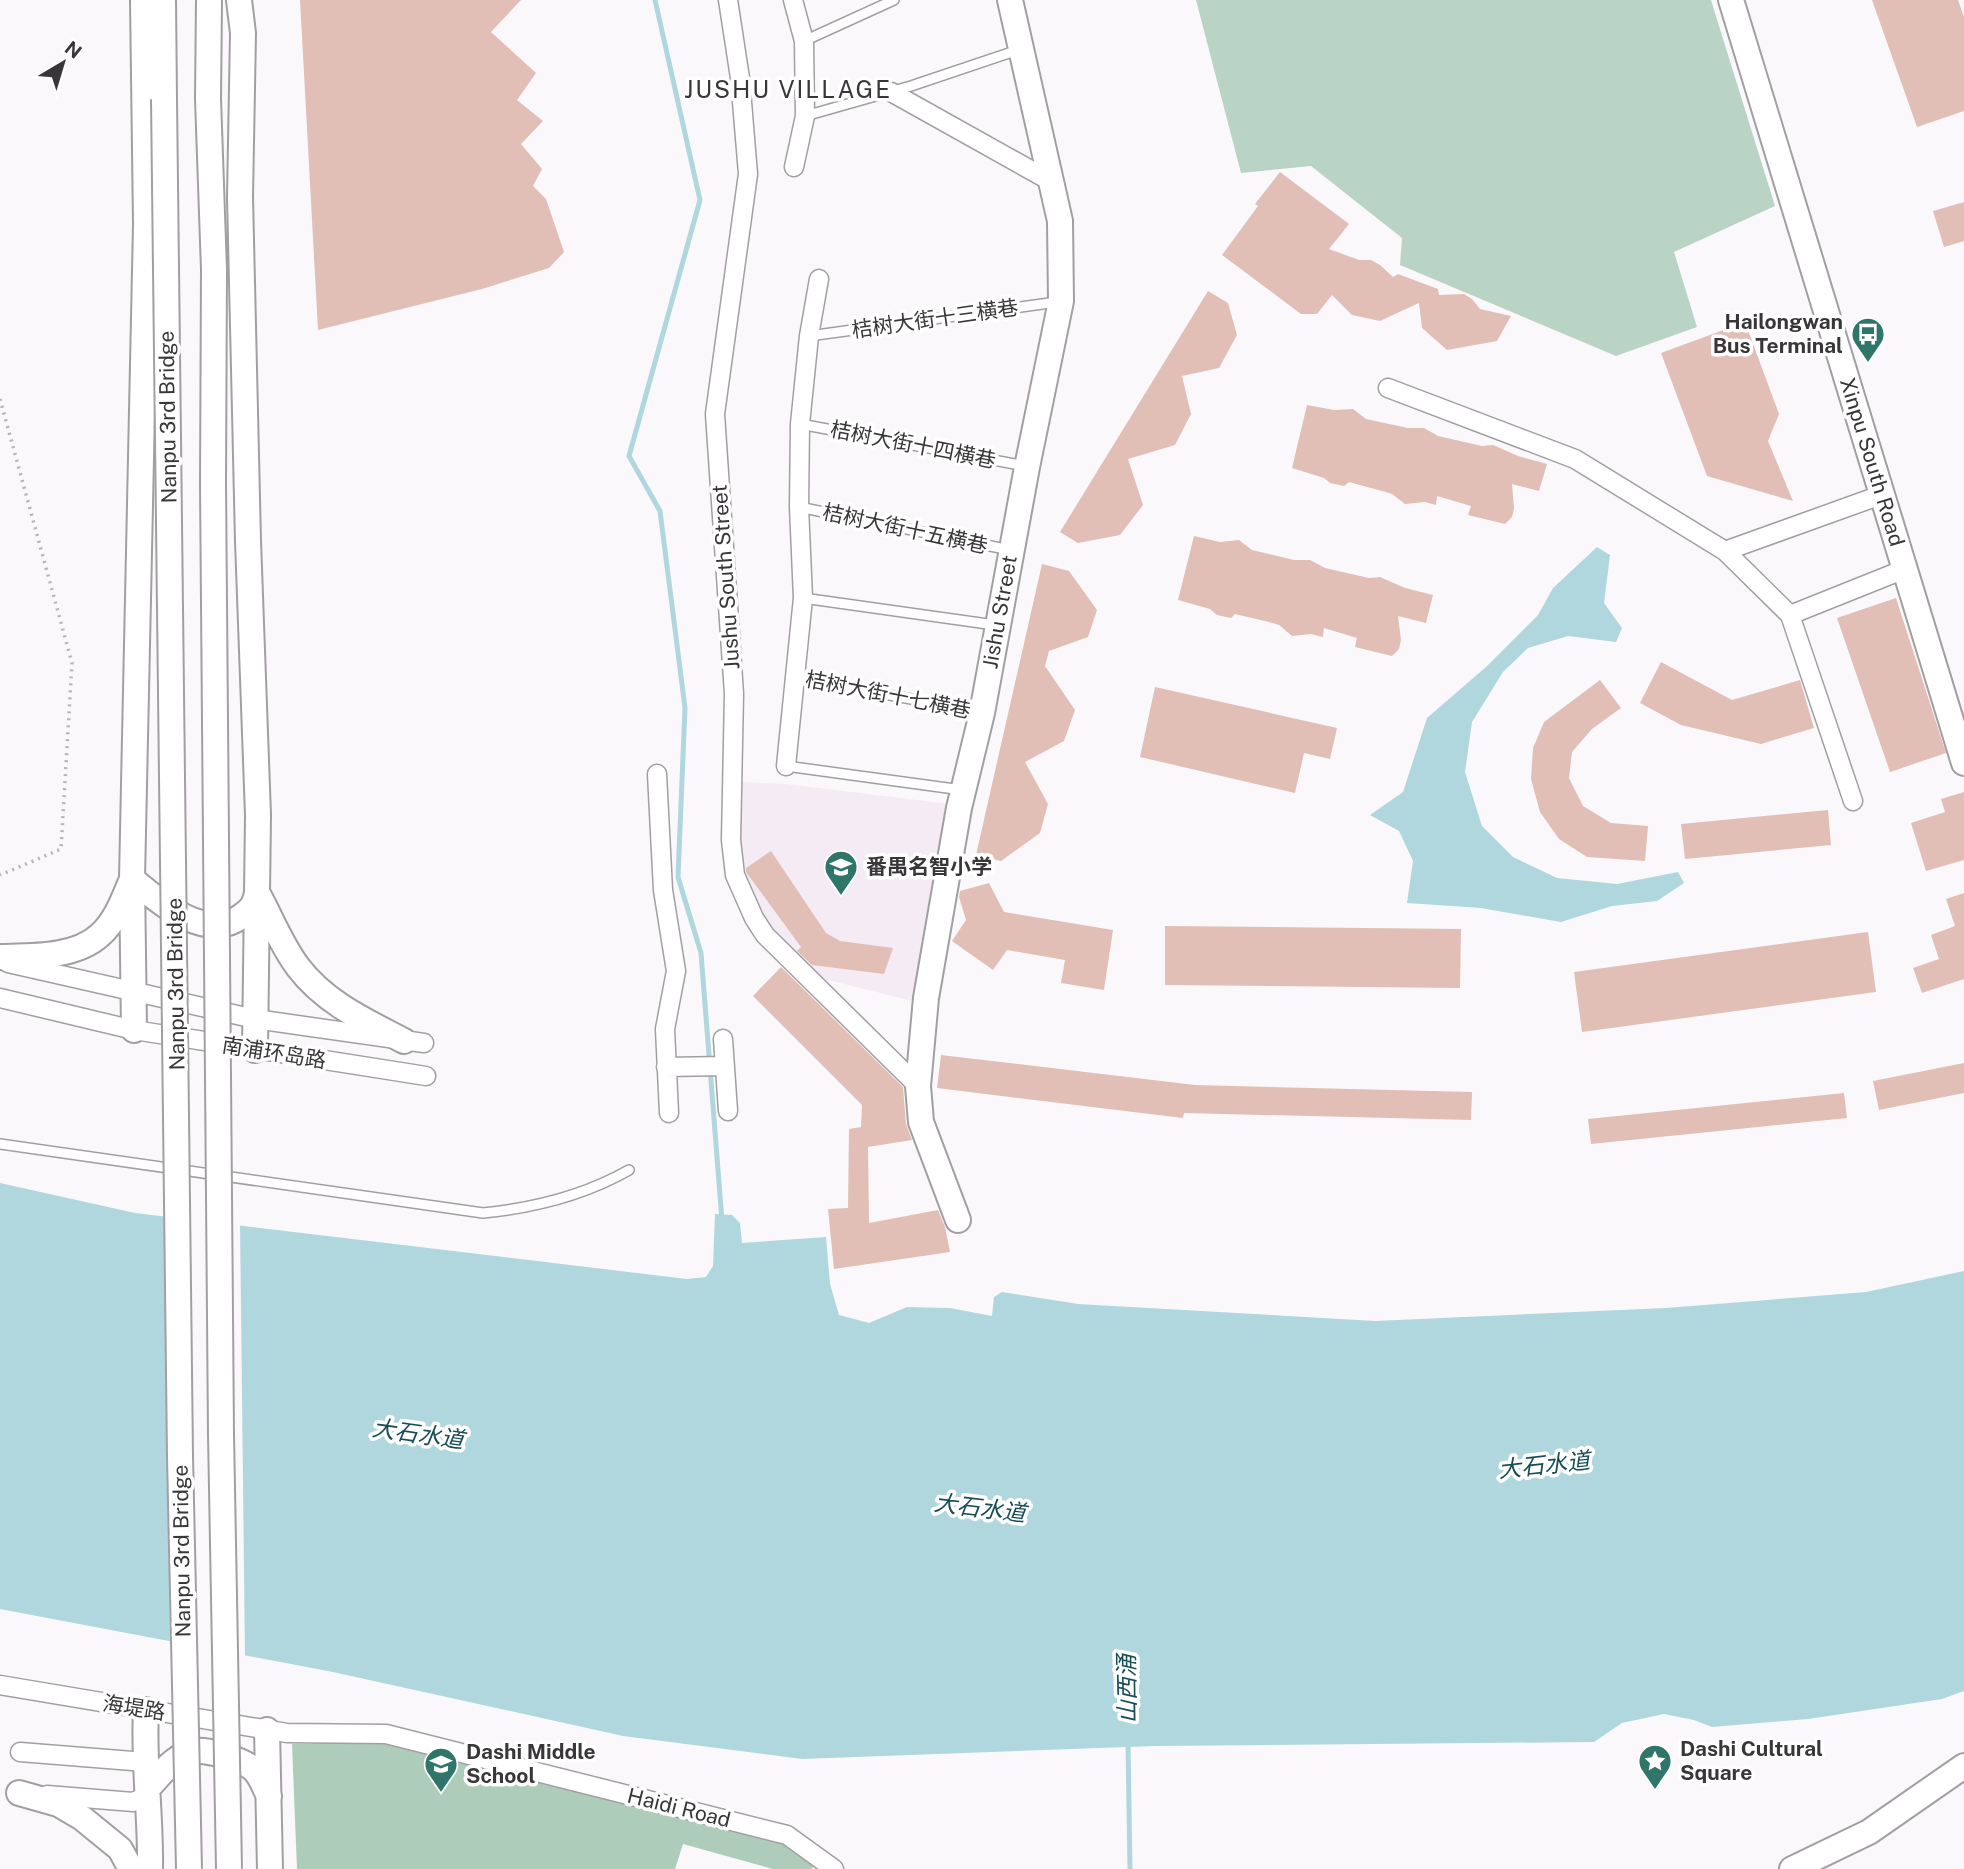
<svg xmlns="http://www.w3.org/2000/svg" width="1964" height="1869" font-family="'Public Sans','Noto Sans SC',sans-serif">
<rect width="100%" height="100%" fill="#fbf8fb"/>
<path fill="#f5ebf4" d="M740 782 786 784 950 804 913 1001 820 978 762 923 744 886 737 843Z"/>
<path fill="#b9d4c4" d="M1196 0H1711L1775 206 1674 252 1697 327 1616 356 1400 265 1402 238 1311 166 1241 173Z"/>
<path fill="#adccba" d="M386 1742 785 1845 815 1866 811 1869H773L683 1844 675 1869H297L292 1744Z"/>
<path fill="#b0d6de" d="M1597 547 1610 555 1604 603 1622 628 1616 642 1568 636 1528 648 1503 672 1472 722 1465 772 1482 826 1513 857 1557 878 1617 884 1678 872 1684 883 1657 901 1612 906 1561 922 1481 908 1407 903 1413 861 1399 831 1370 815 1403 792 1427 718 1486 667 1538 615 1553 588Z
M0 1183 135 1213 687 1279 706 1277 713 1266 715 1214 732 1215 740 1223 742 1243 826 1237 830 1284 839 1315 869 1323 907 1307 950 1308 992 1316 994 1297 1002 1292 1078 1304 1375 1321 1666 1308 1866 1292 1964 1271V1691L1942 1699 1808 1719 1712 1727 1694 1720 1664 1714 1622 1723 1594 1742 1154 1746 802 1759 623 1736 333 1672 0 1609Z"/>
<path fill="#fbf8fb" d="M164 1213 240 1222 245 1659 170 1645Z"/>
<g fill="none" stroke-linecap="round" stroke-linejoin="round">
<path stroke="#b0d6de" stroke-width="5" d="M655 0 700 200 629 456 660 511 685 708 678 877 701 953 722 1221
M1128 1743 1130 1869"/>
</g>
<path fill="#e1beb6" d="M300 0H521L491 32 536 73 517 100 543 121 521 144 542 169 533 186 546 199 564 252 549 268 482 289 318 330Z
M1872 0H1958L1964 17V111L1917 127Z
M1280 172 1349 224 1329 249 1359 260H1371L1380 265 1393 277 1398 274 1438 289 1439 295 1464 294 1472 299 1480 309 1511 316 1497 341 1447 350 1422 328 1419 303 1380 321 1352 315 1332 295 1317 314H1301L1222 255 1258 206 1255 204Z
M1964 202V241L1944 247 1933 211Z
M1208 291 1228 303 1237 335 1219 368 1182 376 1191 414 1175 445 1128 459 1143 505 1120 535 1078 543 1060 532Z
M1745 322 1779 414 1768 441 1793 501 1707 476 1661 353Z
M1307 405 1334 410 1353 409 1366 419 1408 428H1424L1438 436 1482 446 1493 445 1518 456 1547 464 1539 491 1512 484 1514 508 1512 517 1505 524 1468 515 1471 506 1437 496 1436 505 1425 502 1405 504 1392 494 1382 491 1349 482 1344 486 1330 483 1324 478 1292 468Z
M1194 536 1220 542 1239 540 1252 550 1294 560H1310L1325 568 1369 578 1380 577 1405 588 1433 595 1426 623 1398 616 1401 640 1399 649 1392 656 1355 647 1357 638 1324 628 1323 637 1311 634 1292 636 1279 625 1269 622 1235 614 1231 618 1217 615 1210 609 1178 600Z
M1042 564 1069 571 1097 610 1088 637 1049 651 1045 666 1075 710 1064 741 1025 762 1048 804 1040 833 1001 861 976 855Z
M1896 598 1946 753 1890 772 1837 618Z
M1661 662 1732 700 1800 680 1814 728 1761 744 1681 725 1640 703Z
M1600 680 1621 708 1592 729 1572 752 1569 778 1583 806 1611 823 1648 826 1645 861 1587 857 1559 839 1540 812 1531 779 1533 748 1544 722Z
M1155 687 1337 728 1330 759 1304 753 1295 793 1140 757Z
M1964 792V860L1926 871 1911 823 1945 812 1941 799Z
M1828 810 1831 845 1685 859 1681 824Z
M771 851 826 933 840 941 893 948 884 974 812 965 797 951 801 947 746 872V868Z
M989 883 1004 912 1113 930 1104 990 1061 983 1065 960 1007 950 993 970 952 941 966 920 959 897 960 891Z
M1964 893V979L1922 993 1913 968 1939 959 1931 935 1955 926 1946 899Z
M1165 926 1461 929 1460 988 1165 985Z
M1868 932 1876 992 1582 1032 1574 972Z
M781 967 903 1087 906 1124 912 1140 868 1147 869 1223 938 1210 945 1227 950 1252 834 1269 828 1209 848 1208 849 1129 861 1127 862 1105 753 996Z
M941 1055 1195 1085 1472 1092 1471 1120 1184 1113 1183 1118 937 1088Z
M1964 1063V1093L1879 1110 1873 1081Z
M1844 1093 1847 1118 1591 1144 1588 1119Z"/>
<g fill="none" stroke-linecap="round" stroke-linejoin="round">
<defs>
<path id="lane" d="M804 41 894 0
M805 116 911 86 1021 49
M809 336 1057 302
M800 424 1025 466
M799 507 1010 550
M803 598 995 625
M793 677 981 712
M786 766 962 790
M0 1144 483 1213C534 1208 585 1195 629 1170"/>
<path id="street" d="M728 0 740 78 748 174 715 414 734 694 731 840 735 875 754 918 765 935 918 1086
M793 0 804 41 805 116 794 167
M891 92 1052 182
M1388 388 1575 459 1725 551 1790 615 1853 801
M1725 551 1881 495
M1790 615 1905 569
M786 766 803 598 799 507 800 424 809 336 819 279
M657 774 663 890 676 971 665 1029 669 1113
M8 963 255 1019 424 1043
M0 998 134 1030 426 1076
M723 1039 728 1111
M666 1067 725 1066
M0 1685 287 1733 386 1734 787 1835 834 1869
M20 1752 145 1762
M47 1795 133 1802 149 1795"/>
<path id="secondary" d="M163 0 164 99
M209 0 208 99 214 270 213 484
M239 0 243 33 240 197 248 541 258 815 255 1050
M1731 0 1964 763
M259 896C272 920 282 946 298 967 325 1003 366 1021 404 1041
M0 957C31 956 75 958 100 935 116 921 124 898 132 879 159 902 207 944 243 915 252 909 255 903 257 893
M134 1030 132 879 146 224 143 0
M958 1220 921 1122 918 1086 926 998 959 808 982 713 1027 467 1061 301 1060 221 1010 0
M146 1710C143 1763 151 1816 150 1869
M267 1730 270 1869
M148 1788C160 1775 173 1758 190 1752 203 1747 247 1760 256 1772 262 1779 265 1789 269 1796
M19 1793 58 1804 82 1818 120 1849 131 1869
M1792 1869 1869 1832 1964 1766"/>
</defs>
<use href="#lane" stroke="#a29fa2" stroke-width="12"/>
<use href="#street" stroke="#a29fa2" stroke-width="21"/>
<use href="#secondary" stroke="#a29fa2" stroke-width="28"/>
<path stroke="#b7b4b7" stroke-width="3.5" stroke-dasharray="2 5" stroke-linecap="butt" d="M0 399 72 663 61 849 0 875"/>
<use href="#lane" stroke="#fff" stroke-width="9"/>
<use href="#street" stroke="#fff" stroke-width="18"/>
<use href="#secondary" stroke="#fff" stroke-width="24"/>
<defs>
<path id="secondary-bridge" d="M164 99 180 1456 189 1869
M213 484 221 1434 229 1869"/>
</defs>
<use href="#secondary-bridge" stroke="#a29fa2" stroke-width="28" stroke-linecap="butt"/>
<use href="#secondary-bridge" stroke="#fff" stroke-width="24"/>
</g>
<defs>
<symbol id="bus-pin" viewBox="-11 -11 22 30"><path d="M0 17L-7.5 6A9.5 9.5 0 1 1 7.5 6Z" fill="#30756a" stroke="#fff"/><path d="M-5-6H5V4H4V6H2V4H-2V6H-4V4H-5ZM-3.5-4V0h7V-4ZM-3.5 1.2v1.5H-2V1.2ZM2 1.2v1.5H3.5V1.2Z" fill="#fff"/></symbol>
<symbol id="school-pin" viewBox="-11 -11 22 30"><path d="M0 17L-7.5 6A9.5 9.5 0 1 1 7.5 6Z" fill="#30756a" stroke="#fff"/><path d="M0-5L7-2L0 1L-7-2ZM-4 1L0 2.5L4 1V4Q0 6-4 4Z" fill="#fff"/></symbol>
<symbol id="sight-pin" viewBox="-11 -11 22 30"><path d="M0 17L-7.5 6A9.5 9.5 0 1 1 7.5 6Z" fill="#30756a" stroke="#fff"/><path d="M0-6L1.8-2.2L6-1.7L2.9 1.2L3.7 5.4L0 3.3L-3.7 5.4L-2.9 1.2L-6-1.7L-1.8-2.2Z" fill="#fff"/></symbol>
</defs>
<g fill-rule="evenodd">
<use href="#bus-pin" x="1849" y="315" width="38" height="52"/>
<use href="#school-pin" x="822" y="848" width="38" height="52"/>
<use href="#sight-pin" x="1636" y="1742" width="38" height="52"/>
<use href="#school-pin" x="422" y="1745" width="38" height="52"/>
</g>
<g text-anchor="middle" stroke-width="7" stroke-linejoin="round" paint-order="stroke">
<g font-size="21" fill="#383638" stroke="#fff">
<text transform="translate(935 319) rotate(-8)" y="7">桔树大街十三横巷</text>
<text transform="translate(168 417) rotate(-91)" y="7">Nanpu 3rd Bridge</text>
<text transform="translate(913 445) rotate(11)" y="7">桔树大街十四横巷</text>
<text transform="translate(1872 462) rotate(73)" y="7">Xinpu South Road</text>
<text transform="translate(905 529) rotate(12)" y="7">桔树大街十五横巷</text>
<text transform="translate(726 577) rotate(-94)" y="7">Jushu South Street</text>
<text transform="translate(1000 612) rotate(-80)" y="7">Jishu Street</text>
<text transform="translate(888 695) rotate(11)" y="7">桔树大街十七横巷</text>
<text transform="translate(176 984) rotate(-91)" y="7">Nanpu 3rd Bridge</text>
<text transform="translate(274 1053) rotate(9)" y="7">南浦环岛路</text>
<text transform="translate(182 1551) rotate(-91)" y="7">Nanpu 3rd Bridge</text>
<text transform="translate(134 1708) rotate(9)" y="7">海堤路</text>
<text transform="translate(679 1808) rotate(14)" y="7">Haidi Road</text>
</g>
<g font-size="21" font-weight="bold" fill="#383638" stroke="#fff" text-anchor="start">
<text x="1843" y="329" text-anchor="end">Hailongwan<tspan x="1843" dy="24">Bus Terminal</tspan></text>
<text x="866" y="874">番禺名智小学</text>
<text x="1680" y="1756">Dashi Cultural<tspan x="1680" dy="24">Square</tspan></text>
<text x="466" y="1759">Dashi Middle<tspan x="466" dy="24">School</tspan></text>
</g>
<g font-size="23" font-style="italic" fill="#174d57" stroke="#fff">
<text transform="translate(418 1434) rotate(8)" y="8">大石水道</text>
<text transform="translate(1544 1465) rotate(-6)" y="8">大石水道</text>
<text transform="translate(980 1508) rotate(7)" y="8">大石水道</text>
<text transform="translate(1127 1689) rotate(-91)" y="8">山西涌</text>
</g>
<g font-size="24" letter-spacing="2" fill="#383638" stroke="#fff">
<text x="788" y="98">JUSHU VILLAGE</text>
</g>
</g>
<g transform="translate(63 63) rotate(38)" stroke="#ffffff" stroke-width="5" paint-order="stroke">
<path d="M0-5L12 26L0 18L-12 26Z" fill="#383638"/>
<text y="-10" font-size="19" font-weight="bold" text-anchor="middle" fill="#383638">N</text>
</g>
</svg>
